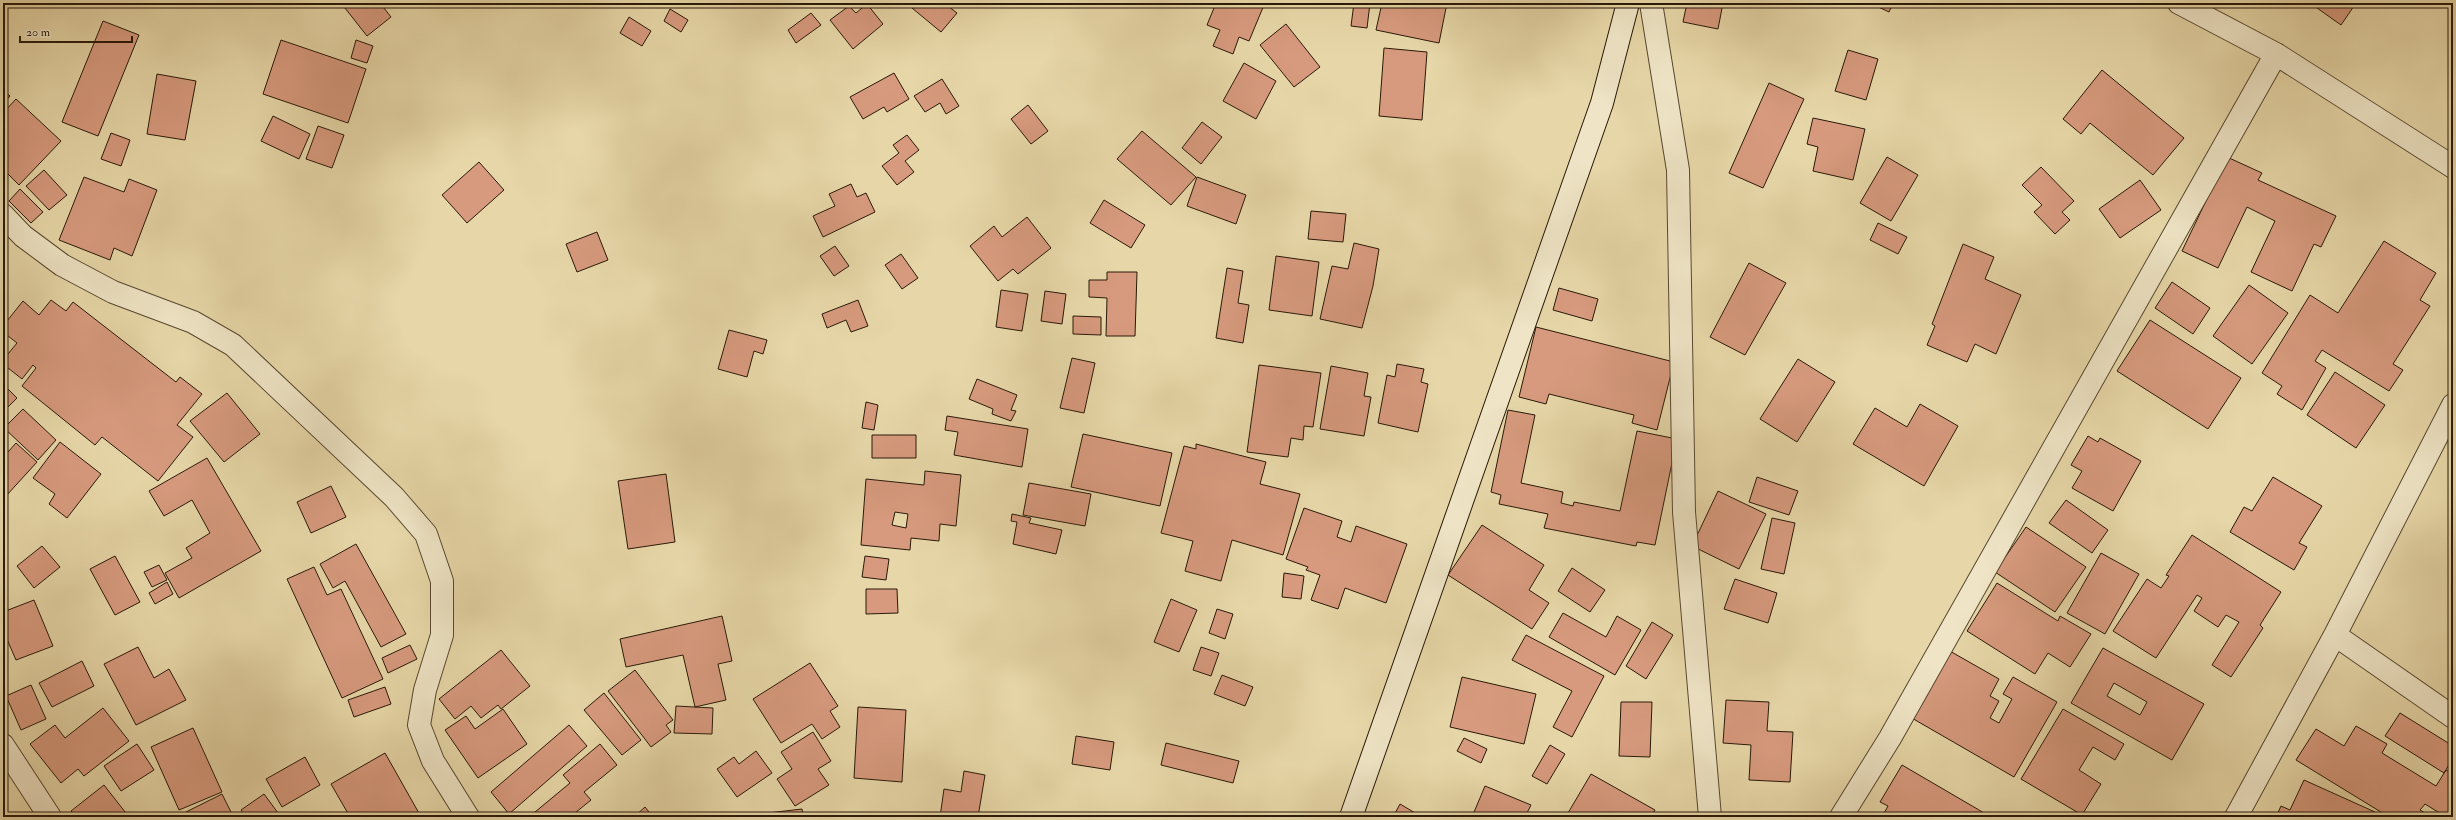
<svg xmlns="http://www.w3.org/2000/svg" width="2456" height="820" font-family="'IM FELL Double Pica',serif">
<rect width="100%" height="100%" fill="#e7d7a8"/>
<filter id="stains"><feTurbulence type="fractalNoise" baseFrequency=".005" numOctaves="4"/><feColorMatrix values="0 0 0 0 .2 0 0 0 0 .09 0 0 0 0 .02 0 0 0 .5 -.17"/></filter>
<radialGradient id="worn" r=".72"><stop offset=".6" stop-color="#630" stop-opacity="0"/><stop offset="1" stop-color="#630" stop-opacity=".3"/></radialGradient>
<path fill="#d79a7e" stroke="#291908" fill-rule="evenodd" d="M341 3H380L391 17 367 36Z
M917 3H944L957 13 941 32 912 8Z
M1216 3 1264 5 1249 41 1239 37 1233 54 1213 46 1220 30 1207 25Z
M1354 3H1370L1367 28 1351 26Z
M1382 3H1447L1439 43 1376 30Z
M1687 3H1723L1718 29 1683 22Z
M1870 3H1893L1889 12Z
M2310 3H2356L2341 25Z
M867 4 883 24 853 49 830 20 849 6 856 13Z
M670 9 688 20 681 32 664 21Z
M811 13 821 25 796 43 788 30Z
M629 17 651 31 642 46 620 33Z
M103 21 139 35 98 136 62 122Z
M1286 24 1320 67 1294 87 1260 45Z
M281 40 366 69 348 123 263 94Z
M356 40 373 46 367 63 351 58Z
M1384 48 1427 52 1422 120 1379 116Z
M1848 50 1878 59 1866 100 1835 91Z
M1244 63 1276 81 1256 119 1223 101Z
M2102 70 2184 138 2153 175 2090 123 2081 134 2063 119Z
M894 73 909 99 887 112 884 107 863 119 850 97Z
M157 74 196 81 185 140 147 134Z
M942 79 959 106 946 114 940 103 925 112 914 96Z
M1769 83 1804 99 1763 188 1729 173Z
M4 91 10 96 3 104V93Z
M16 99 61 141 19 185 3 169V113Z
M1028 105 1048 131 1031 144 1011 119Z
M273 116 310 134 299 159 261 141Z
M1813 118 1865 129 1853 180 1813 171 1818 147 1807 144Z
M1202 122 1222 137 1201 164 1182 148Z
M318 126 344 135 332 168 306 159Z
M1142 131 1196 177 1171 205 1117 159Z
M111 133 130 140 121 166 101 159Z
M907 135 919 150 905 161 914 172 897 185 882 166 899 153 893 145Z
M1887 157 1918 175 1891 221 1860 203Z
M2227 157 2262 173 2258 180 2336 216 2321 247 2314 244 2292 291 2251 272 2275 221 2247 207 2218 268 2182 251Z
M479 162 504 190 467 223 442 195Z
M2041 167 2074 201 2062 212 2070 220 2055 234 2034 212 2042 205 2022 185Z
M44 170 67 195 49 210 26 186Z
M84 177 124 192 129 179 157 190 132 256 114 248 110 260 59 240Z
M1197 177 1246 195 1236 224 1187 206Z
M2140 180 2161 210 2120 238 2099 209Z
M851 184 857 197 866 193 875 212 823 237 813 216 835 206 829 194Z
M20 189 43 212 31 223 9 201Z
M1104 200 1145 225 1131 248 1090 223Z
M1311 211 1346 214 1343 242 1308 239Z
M1027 217 1051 248 1018 274 1013 269 998 281 970 246 994 226 1002 237Z
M1878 223 1907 237 1898 254 1870 240Z
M597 232 608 260 577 272 566 244Z
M2384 241 2436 273 2420 300 2430 306 2393 364 2403 370 2389 391 2322 350 2315 361 2326 368 2302 410 2277 394 2282 386 2262 373 2310 295 2338 313Z
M1354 243 1379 249 1373 286 1362 328 1320 319 1332 266 1348 269Z
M1963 244 1994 257 1985 279 2021 295 1996 354 1975 344 1967 362 1927 345 1935 326 1932 324Z
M835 246 849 266 834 276 820 256Z
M901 254 918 278 902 289 885 265Z
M1276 256 1319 262 1312 316 1269 310Z
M1749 263 1786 283 1745 355 1710 337Z
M1227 268 1243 271 1238 303 1249 305 1243 343 1216 338Z
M1107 272H1137L1135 336H1106L1107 298 1089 297V280H1107Z
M2172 282 2210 308 2193 334 2155 308Z
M2249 285 2288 313 2252 364 2213 336Z
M1559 288 1598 299 1592 321 1553 310Z
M1001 290 1028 294 1022 331 996 327Z
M1045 291 1066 294 1062 324 1041 321Z
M51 300 66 311 73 302 176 382 180 377 202 394 177 425 193 437 158 481 102 437 95 445 22 386 36 368 33 365 22 379 3 364V360L17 343 3 332V326L23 301 39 315Z
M858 300 868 326 851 332 846 320 827 328 822 314Z
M1073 316 1101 317V335L1073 334Z
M2150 320 2241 378 2208 429 2117 371Z
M1536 327 1674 362 1657 430 1632 423 1634 415 1549 394 1546 404 1519 397Z
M729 330 767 340 763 354 754 351 747 377 718 369Z
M1072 358 1095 363 1084 413 1060 408Z
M1798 359 1835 382 1797 442 1760 419Z
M1397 364 1424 369 1421 382 1428 384 1418 432 1378 423 1387 375 1395 377Z
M1259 365 1321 373 1313 427 1304 426 1303 440 1291 438 1288 457 1247 452Z
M1331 366 1368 373 1364 396 1371 397 1364 436 1320 429Z
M2335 372 2385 405 2356 448 2307 415Z
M977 379 1017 395 1011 410 1016 411 1011 421 992 414 993 409 969 399Z
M3 384 17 398 3 412Z
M227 393 260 434 224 462 190 421Z
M866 402 878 405 874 430 862 428Z
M1920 404 1958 426 1924 486 1853 444 1875 408 1907 427Z
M23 409 56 440 38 460 4 428Z
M1508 410 1535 415 1521 483 1563 492 1561 503 1573 506 1574 502 1620 511 1637 431 1677 439 1655 545 1637 542 1636 546 1544 528 1548 514 1499 504 1501 495 1491 492Z
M947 416 1028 429 1022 467 954 455 958 432 945 430Z
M1083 434 1172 453 1160 506 1071 487Z
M872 435H916V458H872Z
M2088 436 2098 442 2100 438 2141 461 2113 511 2072 488 2082 471 2071 465Z
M60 442 101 474 67 518 49 504 55 494 33 478Z
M16 443 37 462 6 496 3 493V447L8 452Z
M1196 444 1266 462 1260 484 1300 494 1283 555 1232 540 1221 581 1185 571 1193 541 1161 533 1184 446 1196 449Z
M207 458 261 551 179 598 165 573 192 558 186 548 210 533 192 500 164 516 149 491Z
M925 471 961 475 956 526 940 524 939 541 911 538 910 550 861 545 866 479 924 485ZM895 512 908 514 906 528 892 525Z
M666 474 675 542 628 549 618 481Z
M1757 477 1798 491 1789 515 1749 502Z
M2273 477 2322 506 2299 543 2307 547 2294 570 2230 532 2244 507 2252 511Z
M1029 483 1091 494 1085 526 1023 515Z
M331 486 346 517 311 533 297 502Z
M1718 491 1766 514 1739 569 1692 546Z
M2066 500 2108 530 2092 553 2049 523Z
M1304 508 1342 521 1337 537 1351 542 1356 526 1407 544 1386 603 1345 588 1338 609 1311 600 1320 575 1306 570 1308 567 1286 559Z
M1012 514 1031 518 1029 523 1062 530 1056 554 1013 544 1017 522 1011 521Z
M1772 518 1795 523 1784 574 1761 569Z
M1482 525 1544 565 1529 590 1549 603 1532 629 1448 575Z
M2026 527 2086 567 2055 612 1995 572Z
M2453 532V543L2448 539Z
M2192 535 2281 592 2260 625 2263 628 2231 677 2212 665 2239 622 2226 615 2218 627 2194 611 2202 598 2197 595 2156 658 2113 631 2147 579 2161 588 2169 576 2166 575Z
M356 544 406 634 381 647 345 581 333 588 320 564Z
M42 546 60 567 34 588 17 566Z
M2101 553 2139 574 2105 634 2067 613Z
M115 556 140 602 115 615 90 569Z
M865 556 889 559 886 580 862 577Z
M159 565 167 580 152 587 144 572Z
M314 567 327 595 341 589 383 679 342 698 287 579Z
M1572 568 1605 590 1590 612 1558 591Z
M1284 573 1304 576 1301 599 1282 597Z
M1735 579 1777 593 1768 623 1724 609Z
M167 582 173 594 155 604 149 593Z
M1997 583 2058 621 2060 616 2091 634 2070 667 2048 653 2035 674 1967 631Z
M866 589H897L898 613 866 614Z
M1171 599 1197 610 1179 652 1154 642Z
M34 600 53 646 16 660 3 630V612Z
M1217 609 1233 614 1225 639 1209 633Z
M1563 613 1606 637 1617 616 1641 630 1615 675 1549 637Z
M722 616 732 661 718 664 726 700 695 707 683 655 626 667 620 639Z
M1652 622 1673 635 1646 679 1626 666Z
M1526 635 1604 676 1572 737 1553 727 1572 691 1512 660Z
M410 645 417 659 388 673 382 658Z
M138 647 154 678 169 669 186 700 136 725 104 664Z
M1201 647 1219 653 1211 676 1193 670Z
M2103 648 2204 704 2172 760 2071 703ZM2114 683 2147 702 2140 715 2107 696Z
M501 650 530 686 501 709 498 705 481 718 471 706 455 719 439 699Z
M1948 650 1999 679 1990 696 1999 701 1990 718 1999 723 2012 699 2003 694 2013 677 2057 702 2014 777 1910 717Z
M82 661 94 686 52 707 39 683Z
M810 663 838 706 830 711 840 727 822 739 812 724 781 743 753 699Z
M635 670 673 720 666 725 671 732 651 747 608 691Z
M1222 675 1253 687 1245 706 1214 694Z
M1462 677 1536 694 1524 744 1450 727Z
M31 685 46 719 21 730 6 696Z
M385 687 391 704 354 717 348 700Z
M604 693 641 740 622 755 584 710Z
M1726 700 1769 702 1767 731 1793 732 1790 782 1749 780 1751 745 1723 743Z
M1621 702H1652L1650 757 1619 756Z
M676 706 713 708 712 734 674 733Z
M858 707 906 710 902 782 854 778Z
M103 708 129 741 84 776 78 769 61 783 30 744 55 725 65 738Z
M503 709 527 744 478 778 445 730 466 716 475 729Z
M2063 709 2124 744 2115 760 2093 747 2079 770 2101 784 2082 815 2021 779Z
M2400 713 2453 746V758L2444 773 2385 736Z
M569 725 587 746 509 814 491 792Z
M2356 726 2387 744 2382 753 2436 786 2446 770 2453 774V806L2446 817 2425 804 2420 810 2432 817H2389L2296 760 2316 729 2344 746Z
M193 728 222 792 179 810 151 747Z
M813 732 831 761 818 769 829 785 795 806 777 779 792 769 781 752Z
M1076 736 1114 742 1110 770 1072 764Z
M1464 738 1487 749 1481 763 1457 751Z
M1166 743 1239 761 1233 783 1161 765Z
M137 744 154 770 121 791 104 766Z
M600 744 617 765 584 792 591 800 570 817H529L570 783 563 775Z
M1550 745 1565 754 1547 784 1532 776Z
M756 751 772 773 737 797 717 769 734 757 739 764Z
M385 753 420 815 416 817H350L331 784Z
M305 757 320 785 282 807 266 779Z
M1902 765 1991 817H1882L1888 806 1880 802Z
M964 771 985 775 978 817H940L944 789 961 792Z
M1591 774 1655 810 1651 817H1575L1568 813Z
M2304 780 2375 812 2372 817H2276L2281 806 2290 810Z
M104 785 129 817H76L71 811Z
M1485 786 1531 805 1525 817H1472Z
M222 794 233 816 231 817H176Z
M264 794 281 817H246L241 810Z
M1400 804 1422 817H1393Z
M645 807 653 817H634Z
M802 809 803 817H751V815Z"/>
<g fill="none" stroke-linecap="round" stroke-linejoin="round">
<defs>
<path id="street" d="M1651 3 1678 170 1684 512 1710 817
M2179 3 2276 54 2453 167
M3 215 23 236 62 265 113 292 193 322 233 345 394 497 426 534 442 581V635L425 690 419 725 433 761 468 817
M2335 635 2453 717
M3 745 50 817
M1841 817 1890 738 2276 54
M2236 817 2335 635 2453 405"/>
<path id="secondary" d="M1351 817 1602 103 1628 3"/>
</defs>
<use href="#street" stroke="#584830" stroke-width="24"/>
<use href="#secondary" stroke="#291908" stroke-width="24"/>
<use href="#street" stroke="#efe5c6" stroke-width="22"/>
<use href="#secondary" stroke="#efe5c6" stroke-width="22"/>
</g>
<rect width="2456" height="820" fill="none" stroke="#e7d7a8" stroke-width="16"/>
<rect x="4" y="4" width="2448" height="812" fill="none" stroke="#291908" stroke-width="2"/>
<rect x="8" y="8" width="2440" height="804" fill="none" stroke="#291908"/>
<path d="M20 36v6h112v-6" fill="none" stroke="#291908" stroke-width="2"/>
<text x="26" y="36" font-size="12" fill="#291908" stroke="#efe5c6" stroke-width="3" paint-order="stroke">20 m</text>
<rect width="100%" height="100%" filter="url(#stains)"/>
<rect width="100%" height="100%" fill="url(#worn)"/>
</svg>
